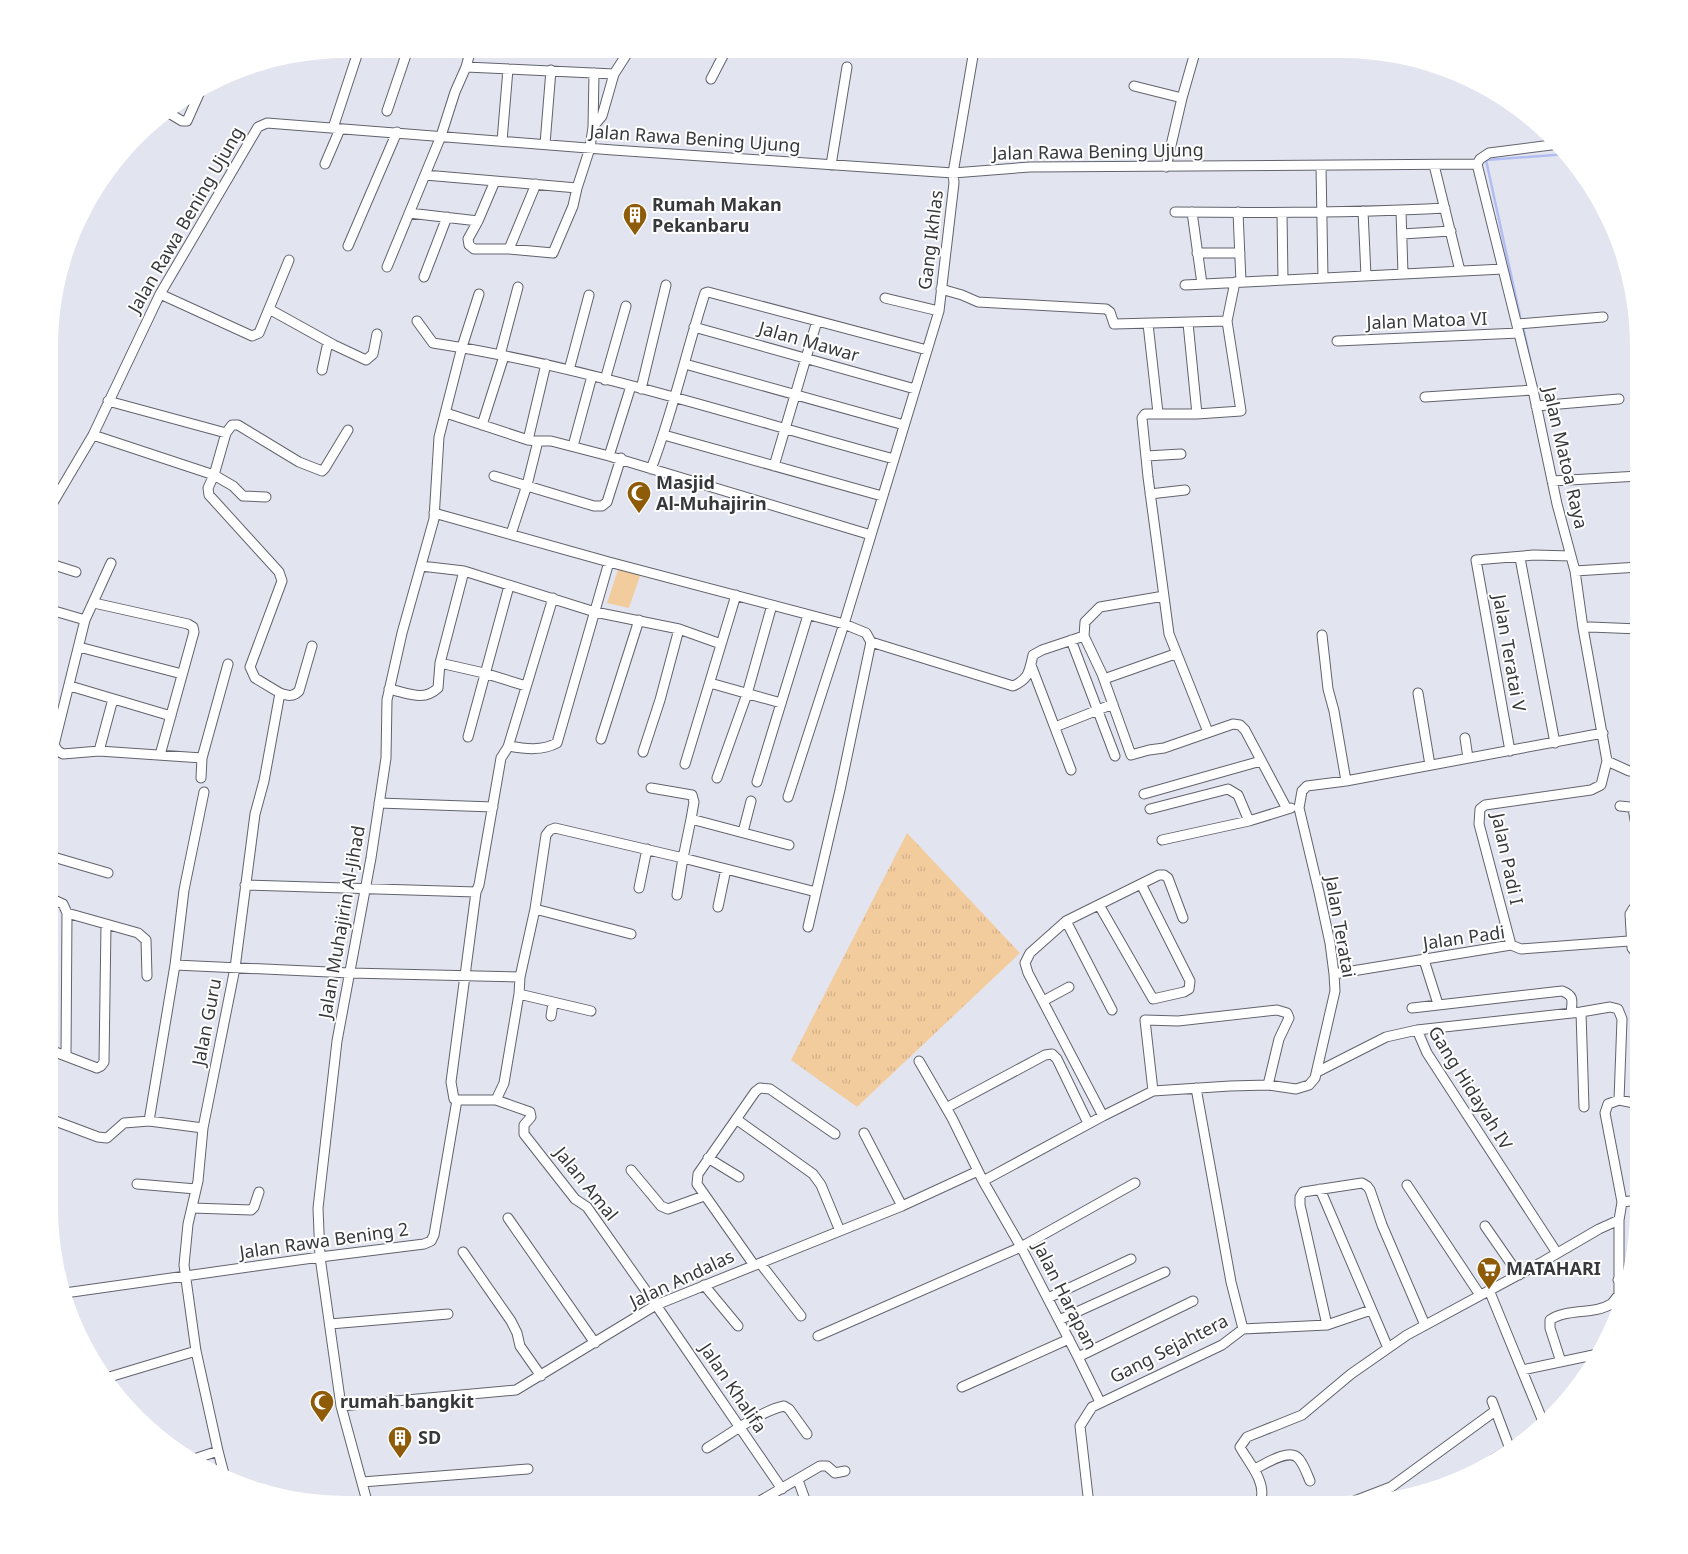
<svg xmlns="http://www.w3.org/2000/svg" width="1688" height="1554" font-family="'Noto Sans',sans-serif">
<defs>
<pattern id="grass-tufts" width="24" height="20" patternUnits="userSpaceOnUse" patternTransform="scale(1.25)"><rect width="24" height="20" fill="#f3cc9e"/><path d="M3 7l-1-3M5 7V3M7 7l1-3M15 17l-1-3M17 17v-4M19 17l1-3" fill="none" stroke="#d1b089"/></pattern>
</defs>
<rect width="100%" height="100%" fill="#e2e5f0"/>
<path fill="url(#grass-tufts)" d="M907 833 1020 953 857 1107 791 1060Z"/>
<path fill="#f3cc9e" d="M619 567 641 573 629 608 607 603Z"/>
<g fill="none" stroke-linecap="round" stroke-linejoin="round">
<path stroke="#b2bdf1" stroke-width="2.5" d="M1520 316 1486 160 1568 154
M1523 326 1532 369"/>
<defs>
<path id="street" d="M466 67 614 74
M711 79 725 52 720 49
M1134 86 1182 98
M387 111 408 49
M167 112 182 121H187L199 94
M593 127 594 73
M333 128 359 49
M502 141 508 69
M545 144 551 70
M325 164 340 129
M1477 164 1533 390 1557 504 1575 571 1583 628 1607 761 1601 785 1591 790 1485 805 1480 809 1479 824 1511 945
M831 165 847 67
M1434 165 1460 271
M1321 166 1323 278
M1166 167 1182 98 1196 49
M425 175 577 188
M495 181 478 221 468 239 469 245 474 249H509L553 253 573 206 577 188 590 148 593 127 602 116 614 74 630 49
M1363 211 1366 276
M1401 211 1403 274
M1175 212C1265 213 1355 213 1445 208
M1192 212 1202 284
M1238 212 1241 282
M409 213 478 221
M1282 213 1283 280
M1402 234 1451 231
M348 246 397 132
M509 249 536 184
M1197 253H1240
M387 267 441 136 455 92 466 67 471 49
M424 277 447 217
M1185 285 1503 269
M941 289 962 295 978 302 1106 309 1110 312 1114 324 1227 321
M160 294 252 336 259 333 289 260
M885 298 939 311
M269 309 334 345 366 360 373 354 377 334
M417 321 433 343C590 367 741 418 894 459
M1188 323 1197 414
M1148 324 1158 413
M1517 324 1603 317
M694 327 915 389
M1337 341 1519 333
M500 355 518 287
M685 364 904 425
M322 370 328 342
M569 370 589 295
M605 380 626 306
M631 386 609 456 871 535
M641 389 666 285
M1425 397 1533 390
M108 401 226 433
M1536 406 1619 399
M446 413 528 440 538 441 527 485 511 534
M482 425 504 356
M93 435 214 475 233 486 243 496 266 497
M664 435 882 496
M528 440 546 364
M538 441H551L609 456
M573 446 592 376
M1146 456 1181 454
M774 466 817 321
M651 469C673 412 686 352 705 293L708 292 927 350
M494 476 594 506H602L607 502 621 458
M1552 481 1639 476
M1150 494 1185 490
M51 506 93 435 160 294 258 127 267 123 613 150 953 173 1030 167 1477 164 1480 159 1489 153 1559 144
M434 513 609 562 844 624 866 633 871 642 840 790 808 927
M1520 558 1555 743
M51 564 76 572
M421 566 464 571 595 612 679 629 721 644
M1575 571 1639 567
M1164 596 1100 607 1085 622 1084 636 1102 674 1131 755 1149 750 1164 748 1233 724 1240 725 1245 730 1287 809
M94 603 188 624 193 627 194 632 160 755
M51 610 85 620 54 745 58 751 63 754 99 751 202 758 201 778
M85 620 111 563
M1583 628 1590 627 1639 629
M1322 635 1328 689 1334 711 1346 781
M1071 640 1115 756
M871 642 1013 686C1029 679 1029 672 1033 655L1042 650 1084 636
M79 647 182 674
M440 663 484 673 526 686
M1031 665 1071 770
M1104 679 1175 654
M710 683 781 703
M70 686 171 716
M389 689C408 693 423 702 438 688L440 663 464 571
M280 693C288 696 293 697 299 691L312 646
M1418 693 1430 765
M1055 727 1113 704
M1208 732 1169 634 1148 477 1142 418 1145 414H1197L1241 411 1227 321 1235 282
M468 737 509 586
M1465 738 1468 758
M601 739 639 620
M509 746C525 749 542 751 557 743L609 562
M99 751 113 699
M1510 751 1476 560 1534 555 1571 556
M643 752 660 700 679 629
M202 758 228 664
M1607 761 1629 771 1639 772
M685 764 736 595
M717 778 747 694 772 605
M757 782 808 615
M651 788 692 795 694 802 691 819
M1144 794 1261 761
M788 797 844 624 939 311 954 183 953 173 973 56 971 49
M379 803 493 807
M1620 806 1639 808
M1633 808 1639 843
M1150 809 1228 789 1238 795 1249 821
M743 832 751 801
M1162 840 1249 821 1291 808
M50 856 108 873
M245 885 476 892 451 1082 454 1099 457 1100
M639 888 647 849
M476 892 479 885 501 758 508 747 553 598
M677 895 683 858 816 892
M50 898 63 904 67 913 138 933 146 940 147 976
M1099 905 1153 999 1184 992 1189 989 1190 981 1141 884
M718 907 726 869
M1639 908 1633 909 1630 914 1632 948 1636 953H1639
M535 909 631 934
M1066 921 1112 1010
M1424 960 1438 1004
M175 965 350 973 520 977
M1334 974 1511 945 1521 949 1629 941
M519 994 591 1011
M1043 1001 1069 987
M1412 1008 1562 991C1575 996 1572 1001 1571 1013
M1581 1012 1584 1107
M551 1016 553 1003
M1417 1030 1581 1012 1610 1007 1618 1009 1622 1019 1619 1100
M50 1050 97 1068 101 1066 104 1062 106 925
M66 1056 67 913
M919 1061 952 1118 983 1181 1021 1247 1078 1357 1100 1402
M1317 1072 1386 1037 1417 1030 1427 1053 1557 1253
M1196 1088 1231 1282 1243 1329
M1153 1091 1145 1020 1178 1021 1277 1010 1287 1013 1289 1018 1279 1039 1268 1085
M496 1100 530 1112 531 1117 524 1125V1134L575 1199 587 1207 656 1305 782 1489
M946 1108 1045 1055 1052 1054 1057 1059 1088 1123
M1103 1116 1028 973 1025 963 1030 953 1066 921 1159 875H1164L1168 878 1183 918
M50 1119 98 1137 107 1138 124 1123 149 1121 203 1128
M736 1119 813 1174 821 1185 840 1231
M149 1121 175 965 184 890 204 792
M864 1133 902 1206
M708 1158 739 1177
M631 1170 661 1206 668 1209 704 1196
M983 1181 1103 1116 1153 1091 1230 1086 1268 1085 1296 1089 1309 1085 1315 1078 1335 991 1334 974 1330 943 1319 892 1299 808 1302 791 1307 786 1346 781 1603 733
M137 1184 196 1189
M1407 1185 1480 1295
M1320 1189 1388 1348
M1622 1202 1639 1200
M192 1208 251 1210 254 1207 259 1192
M508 1218 595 1343
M1485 1226 1519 1275
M463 1252 511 1321 517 1333 520 1346 541 1376
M760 1263 801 1316
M754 1265 697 1184 698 1174 755 1092 760 1088 770 1089 835 1134
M1618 1280 1630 1282
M704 1285 738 1326
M1489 1290 1544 1424
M65 1293 320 1257 424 1244 431 1241 434 1235 457 1100H496L504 1083 519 994 520 977 535 909 546 835 550 830 555 828 683 858 691 819 789 845
M1048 1298 1131 1259
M1059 1320 1165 1272
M330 1324 448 1314
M1327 1325 1300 1205V1197L1303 1192 1362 1183 1367 1186 1370 1190 1382 1225 1425 1325
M818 1336 1021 1247 1135 1183
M1078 1357 1193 1301
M1561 1362 1550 1328V1320C1567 1308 1594 1315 1611 1304 1614 1302 1616 1297 1619 1295V1220L1622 1202 1605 1113 1608 1104 1619 1100 1639 1104
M1522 1370 1598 1354
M106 1378 196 1351
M962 1387 1069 1339
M1492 1401 1510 1449
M341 1406 516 1390 656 1305 902 1206 978 1171
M707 1448C729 1435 760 1411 784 1406L789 1409 807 1434
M194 1459 218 1451
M1494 1459 1519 1444
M1255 1469C1265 1464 1290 1447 1299 1459 1304 1465 1307 1474 1310 1481
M225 1478 218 1451 196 1351 184 1265 188 1224 198 1181 203 1128 235 968 255 814 264 781 280 693 255 678 250 667 282 581 279 572 209 495 208 488 214 475 226 433 232 425H238L299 462 322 471 325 468 348 430
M798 1480 807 1505
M362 1482 528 1469
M368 1505 341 1406 320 1257 318 1208 337 1041 371 858 386 758 387 700 402 633 434 519 439 437 462 347 479 294
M753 1505 820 1466H827L835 1473 845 1471
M1089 1505 1080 1426 1092 1407 1222 1345 1243 1329 1327 1325 1371 1310
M1248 1505 1261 1499C1266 1481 1248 1462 1240 1447L1247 1437 1302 1415 1351 1374 1407 1335 1544 1261 1599 1229 1619 1220
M1344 1505 1391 1487 1495 1411"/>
</defs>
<use href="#street" stroke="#61636d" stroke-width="11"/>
<use href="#street" stroke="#fff" stroke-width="9"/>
</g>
<defs>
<symbol id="building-pin" viewBox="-11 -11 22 30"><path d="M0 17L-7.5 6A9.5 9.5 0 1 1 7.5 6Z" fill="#8e5b09" stroke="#fff"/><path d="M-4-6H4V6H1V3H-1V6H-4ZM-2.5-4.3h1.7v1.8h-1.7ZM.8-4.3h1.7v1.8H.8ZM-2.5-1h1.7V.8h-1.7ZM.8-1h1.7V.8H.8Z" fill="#fff"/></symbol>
<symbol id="mosque-pin" viewBox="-11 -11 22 30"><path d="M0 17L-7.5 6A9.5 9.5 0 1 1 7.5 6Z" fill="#8e5b09" stroke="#fff"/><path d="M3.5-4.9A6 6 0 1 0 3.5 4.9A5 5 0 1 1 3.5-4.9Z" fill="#fff"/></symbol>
<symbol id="supermarket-pin" viewBox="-11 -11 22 30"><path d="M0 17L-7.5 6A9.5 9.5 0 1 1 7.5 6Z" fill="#8e5b09" stroke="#fff"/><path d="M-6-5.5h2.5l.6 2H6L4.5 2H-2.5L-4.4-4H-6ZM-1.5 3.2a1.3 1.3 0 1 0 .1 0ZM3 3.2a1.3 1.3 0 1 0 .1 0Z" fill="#fff"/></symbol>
</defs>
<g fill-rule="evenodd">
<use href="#building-pin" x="621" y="201" width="28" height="38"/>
<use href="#mosque-pin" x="625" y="479" width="28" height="38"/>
<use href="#supermarket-pin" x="1475" y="1255" width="28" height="38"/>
<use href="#mosque-pin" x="308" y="1388" width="28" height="38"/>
<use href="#building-pin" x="386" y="1424" width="28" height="38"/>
</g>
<g text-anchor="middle" stroke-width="4" stroke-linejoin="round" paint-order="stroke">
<g font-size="18" fill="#37383c" stroke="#fff">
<text transform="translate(695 139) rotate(4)" y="6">Jalan Rawa Bening Ujung</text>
<text transform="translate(1098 152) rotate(-1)" y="6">Jalan Rawa Bening Ujung</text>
<text transform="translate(186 220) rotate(-60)" y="6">Jalan Rawa Bening Ujung</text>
<text transform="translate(931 240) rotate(-83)" y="6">Gang Ikhlas</text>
<text transform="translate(1427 321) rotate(-2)" y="6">Jalan Matoa VI</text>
<text transform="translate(809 342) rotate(16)" y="6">Jalan Mawar</text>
<text transform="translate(1565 458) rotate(77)" y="6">Jalan Matoa Raya</text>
<text transform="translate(1509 653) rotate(80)" y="6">Jalan Teratai V</text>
<text transform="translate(1507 859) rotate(78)" y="6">Jalan Padi I</text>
<text transform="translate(342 922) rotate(-80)" y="6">Jalan Muhajirin Al-Jihad</text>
<text transform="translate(1340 927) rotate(80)" y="6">Jalan Teratai</text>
<text transform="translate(1464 938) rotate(-8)" y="6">Jalan Padi</text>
<text transform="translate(207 1022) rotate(-79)" y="6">Jalan Guru</text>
<text transform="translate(1470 1088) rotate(58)" y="6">Gang Hidayah IV</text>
<text transform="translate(586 1184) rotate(51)" y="6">Jalan Amal</text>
<text transform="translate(324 1241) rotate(-8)" y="6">Jalan Rawa Bening 2</text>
<text transform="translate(682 1279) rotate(-25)" y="6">Jalan Andalas</text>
<text transform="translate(1065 1296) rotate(63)" y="6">Jalan Harapan</text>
<text transform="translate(1169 1349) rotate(-27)" y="6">Gang Sejahtera</text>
<text transform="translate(733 1388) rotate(56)" y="6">Jalan Khalifa</text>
</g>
<g font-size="18" font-weight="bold" fill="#37383c" stroke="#fff" text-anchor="start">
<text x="652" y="211">Rumah Makan<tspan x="652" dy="21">Pekanbaru</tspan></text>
<text x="656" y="489">Masjid<tspan x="656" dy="21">Al-Muhajirin</tspan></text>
<text x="1506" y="1275">MATAHARI</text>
<text x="340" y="1408">rumah bangkit</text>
<text x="418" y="1444">SD</text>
</g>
</g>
<path d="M0 0H1688V1554H0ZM346 58H1342A288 288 0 0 1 1630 346V1208A288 288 0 0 1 1342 1496H346A288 288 0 0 1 58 1208V346A288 288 0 0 1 346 58Z" fill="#fff" fill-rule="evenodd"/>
</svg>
